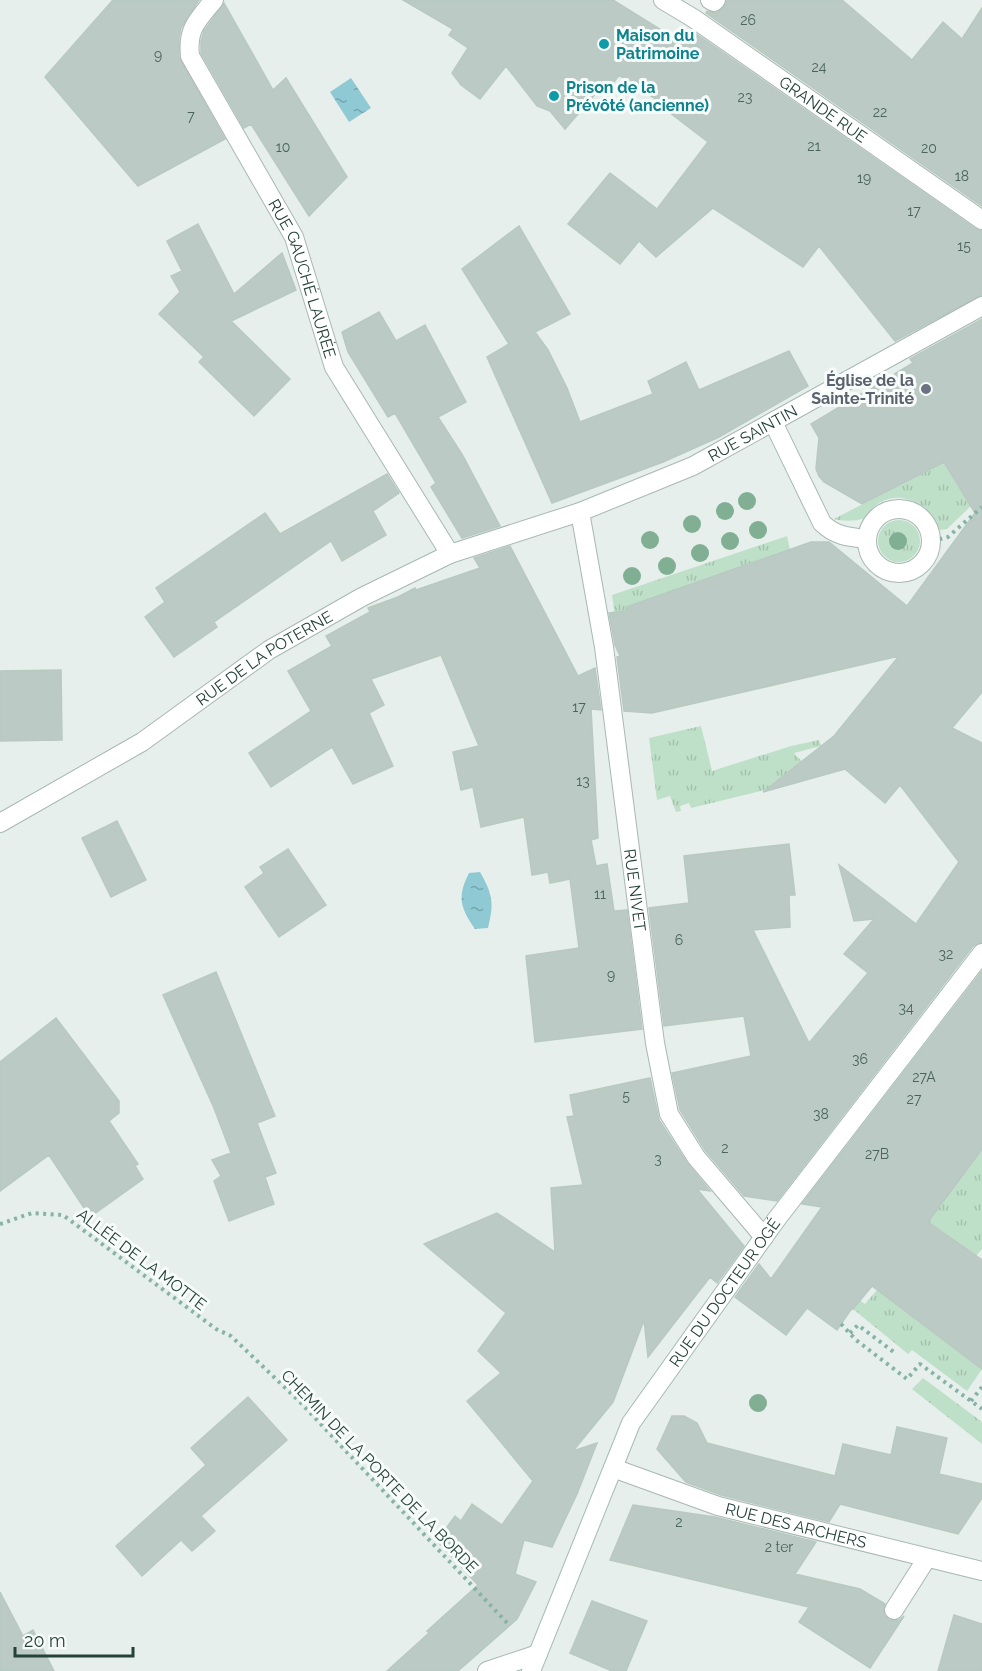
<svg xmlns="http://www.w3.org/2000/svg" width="982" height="1671" font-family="Raleway,sans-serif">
<defs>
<pattern id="grass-tufts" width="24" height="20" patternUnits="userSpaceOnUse" patternTransform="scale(1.5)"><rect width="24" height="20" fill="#bfe0c8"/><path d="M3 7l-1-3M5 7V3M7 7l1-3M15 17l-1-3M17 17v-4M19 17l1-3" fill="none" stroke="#a4c1ad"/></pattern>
<pattern id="water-ripples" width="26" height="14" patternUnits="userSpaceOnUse" patternTransform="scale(1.5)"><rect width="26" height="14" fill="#8ec9d4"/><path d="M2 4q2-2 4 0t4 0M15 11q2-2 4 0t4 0" fill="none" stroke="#74a5ad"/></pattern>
</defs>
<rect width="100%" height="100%" fill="#e6efeb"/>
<path fill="url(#grass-tufts)" d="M944 462 962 492 982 481 974 503 947 529 940 530C929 507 905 488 879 503 873 507 871 512 866 517 859 522 842 521 834 519Z
M878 541a21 21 0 1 1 42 0a21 21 0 1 1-42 0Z
M787 536 790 550 626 607 617 632 612 595Z
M701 726 712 771 791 746 819 740 821 746 794 753 804 764 802 781 691 808 689 803 680 806 681 811 676 812 670 796 657 800 649 738Z
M982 1149V1249L976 1256 915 1224Z
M877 1290 982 1369 967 1391 912 1350 908 1354 853 1309 859 1300 865 1304Z
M923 1378 982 1422V1444L912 1389Z"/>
<path fill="url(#water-ripples)" d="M351 78 371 108 349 122 330 92Z
M480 872C493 895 494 903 488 928L475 929C460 907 457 897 469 873Z"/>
<path fill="#bbcac4" stroke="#b8c9c2" stroke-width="1.5" d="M113 0H199L181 28 179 38V57L225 139 138 186 45 77Z
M403 0H613L682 43 692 31 976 229 982 231V295L895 341 819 246 803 267 713 208 656 257 639 241 620 264 568 224 610 173 657 209 708 142 669 112 671 109 619 75 609 89 603 85 565 129 550 111 537 106 506 66 480 99 461 85 452 73 468 48 449 35 453 29Z
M727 0H842L912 60 943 22 962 39 982 8V206L706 13 707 11 716 13 721 10Z
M224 3 273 90 286 78 347 177 309 216 251 124 244 128 201 53V41L204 31Z
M198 224 234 294 282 253 296 290 231 321 290 379 254 416 199 362 204 357 159 314 180 292 171 276 182 271 167 241Z
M519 226 570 314 535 332 548 350 567 388 580 422 653 394 648 381 686 362 699 390 789 351 808 386 719 437 663 462 552 503 487 357 509 344 462 269Z
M379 312 396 341 425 325 466 402 438 417 463 456 500 526 462 538 431 487 436 483 395 413 388 417 348 352 342 332Z
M982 319V692L952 728 982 743V942L973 946 777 1201 744 1196 705 1150 680 1110 672 1073 751 1056 744 1016 664 1026 649 908 689 903 684 856 789 844 795 895H789L790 927 753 930 809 1043 868 973 844 954 874 919 854 921 839 865 916 924 959 862 900 785 885 803 845 769 763 792 834 736 899 656 652 713 624 711 617 657 620 656 615 645 609 613 625 611 626 607 811 542H829L907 606 975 513 944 462 862 504 824 482 819 476 816 469 819 438 811 424 913 363 910 359Z
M387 474 399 493 373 511 386 535 342 561 331 541 214 622 217 627 174 657 145 617 165 602 156 588 265 513 280 534Z
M510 546 578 676 595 668 601 710 591 709 598 838 591 840 596 866 607 864 614 911 627 910 642 1029 535 1042 526 956 579 948 570 879 550 883 548 872 532 875 524 817 481 827 473 787 461 790 453 752 479 746 441 655 371 679 384 705 369 713 393 766 353 784 332 747 271 787 249 753 311 711 288 671 332 646 326 636 370 612 368 608 398 597 415 588 416 590 480 568 474 558Z
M61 670 62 740 0 741V671Z
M117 821 146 880 111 897 82 838Z
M288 849 326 905 279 937 245 887 264 873 260 867Z
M982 971V1149L928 1222 982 1260V1369L872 1286 853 1309 852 1308 837 1330 807 1308 786 1335 735 1297 759 1264 771 1279 822 1207 802 1204Z
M216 972 275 1116 257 1123 276 1173 265 1177 274 1204 229 1221 214 1181 221 1176 212 1160 231 1153 214 1108 163 995Z
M56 1018 119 1101V1113L109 1121 138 1164 135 1166 143 1179 90 1217 49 1155 0 1191V1062Z
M650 1078 659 1120 687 1163 710 1191 697 1189 744 1246 717 1283 710 1277 648 1357 644 1320 613 1402 573 1451 597 1443 577 1494 552 1547 524 1540 515 1574 536 1582 517 1619 458 1671H387L429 1633 427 1631 478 1585 437 1541 455 1516 461 1521 472 1504 502 1525 533 1481 467 1401 501 1373 478 1351 506 1313 424 1244 497 1213 555 1252 551 1188 583 1185 567 1117 574 1116 570 1095Z
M248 1397 287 1440 201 1516 215 1531 192 1551 181 1540 142 1576 116 1546 206 1465 191 1448Z
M672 1416H684L697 1423 707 1443 835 1476 843 1444 891 1455 897 1427 947 1438 939 1474 982 1484V1498L958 1534 840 1504 829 1522 721 1495 686 1482 657 1449Z
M633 1505 715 1517 816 1542 795 1574 860 1589 885 1604 884 1615 889 1620H899L904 1616 870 1668 799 1622 809 1607 610 1560Z
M0 1592 23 1636 33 1630 54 1671H0Z
M592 1601 647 1621 626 1671H612L570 1653Z
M954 1615 982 1624V1671H938Z"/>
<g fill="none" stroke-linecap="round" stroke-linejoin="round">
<defs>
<g id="lane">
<path id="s1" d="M214 0C197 21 187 29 190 56L294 237 334 367 450 554"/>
<path d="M773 422 822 523C835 536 849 537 867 539"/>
<circle cx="899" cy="541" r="32"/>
<path d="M894 1610 927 1558"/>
</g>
<g id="street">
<path id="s2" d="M663 0 693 18 982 220"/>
<path d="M710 0 714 2 716 0"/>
<path id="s3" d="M580 512 604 647 655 1043 669 1114 696 1157 764 1237"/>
<path id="s4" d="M0 823 142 742 269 650 362 597 450 554 580 512 693 466 982 306"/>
<path id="s5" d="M613 1468 718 1506 982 1571"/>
<path d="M487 1671 538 1654"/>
</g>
<g id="secondary">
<path id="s6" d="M531 1671 631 1423 776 1220 982 953"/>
</g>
</defs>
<use href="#lane" stroke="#a8b8b2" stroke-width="20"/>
<use href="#street" stroke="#a8b8b2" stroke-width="20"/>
<use href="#secondary" stroke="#a4bbb3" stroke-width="20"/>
<path stroke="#86b3a5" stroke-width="4" stroke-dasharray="3 4.5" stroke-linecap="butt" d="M932 541 948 537 982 507
M0 1224 32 1213 63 1215 216 1329 231 1336 300 1402 509 1625
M841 1324 856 1340 907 1379 920 1364 982 1409
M850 1333 858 1325 895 1353
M971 1401 982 1387"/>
<use href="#lane" stroke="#fff" stroke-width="18"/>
<use href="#street" stroke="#fff" stroke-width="18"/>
<use href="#secondary" stroke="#fff" stroke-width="18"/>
</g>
<g fill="#80af93">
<circle cx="747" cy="501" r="9"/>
<circle cx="725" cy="511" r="9"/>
<circle cx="692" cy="524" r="9"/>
<circle cx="758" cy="530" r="9"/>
<circle cx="650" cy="540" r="9"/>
<circle cx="730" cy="541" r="9"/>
<circle cx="898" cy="541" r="9"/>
<circle cx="700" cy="553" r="9"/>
<circle cx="667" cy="566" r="9"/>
<circle cx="632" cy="576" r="9"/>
<circle cx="758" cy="1403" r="9"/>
</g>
<g fill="#0f9aa8" stroke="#f7fbf9" stroke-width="2">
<circle cx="604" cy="44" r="6"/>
<circle cx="554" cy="96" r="6"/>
</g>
<circle fill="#6b7280" stroke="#f7fbf9" stroke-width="2" cx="926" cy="389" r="6"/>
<g text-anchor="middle" stroke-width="6" stroke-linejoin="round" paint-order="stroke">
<g font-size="14" fill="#4a645c">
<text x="748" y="25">26</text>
<text x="158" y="60">9</text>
<text x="819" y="72">24</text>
<text x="745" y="102">23</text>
<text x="880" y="117">22</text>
<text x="191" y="121">7</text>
<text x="814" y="151">21</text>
<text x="283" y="152">10</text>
<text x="929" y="153">20</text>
<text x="962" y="181">18</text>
<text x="864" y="183">19</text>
<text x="914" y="216">17</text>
<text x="964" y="251">15</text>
<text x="579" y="712">17</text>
<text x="583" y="786">13</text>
<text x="600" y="899">11</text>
<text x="679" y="945">6</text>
<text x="946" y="959">32</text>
<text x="611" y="980">9</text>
<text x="906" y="1013">34</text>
<text x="860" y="1064">36</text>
<text x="924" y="1082">27A</text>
<text x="626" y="1101">5</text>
<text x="914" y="1104">27</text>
<text x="821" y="1119">38</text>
<text x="725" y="1153">2</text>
<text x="877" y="1159">27B</text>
<text x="658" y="1164">3</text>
<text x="679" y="1527">2</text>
<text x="779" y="1552">2 ter</text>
</g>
<g font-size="16" font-weight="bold" fill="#0d838f" stroke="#f7fbf9" text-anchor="start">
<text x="616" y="41">Maison du<tspan x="616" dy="18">Patrimoine</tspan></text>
<text x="566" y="93">Prison de la<tspan x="566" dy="18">Prévôté (ancienne)</tspan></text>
</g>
<g font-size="16" fill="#24423a" stroke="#f7fbf9">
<text dy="6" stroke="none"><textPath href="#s2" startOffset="194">GRANDE RUE</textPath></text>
<text dy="6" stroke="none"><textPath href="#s1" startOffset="314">RUE GAUCHÉ LAURÉE</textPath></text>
<text dy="6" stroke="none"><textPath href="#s4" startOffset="852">RUE SAINTIN</textPath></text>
<text dy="6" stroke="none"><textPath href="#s4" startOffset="312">RUE DE LA POTERNE</textPath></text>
<text dy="6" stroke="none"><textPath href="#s3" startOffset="382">RUE NIVET</textPath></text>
<text transform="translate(142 1259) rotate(37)" y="6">ALLÉE DE LA MOTTE</text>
<text dy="6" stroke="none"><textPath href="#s6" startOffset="428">RUE DU DOCTEUR OGÉ</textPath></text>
<text transform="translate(380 1471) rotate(46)" y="6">CHEMIN DE LA PORTE DE LA BORDE</text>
<text dy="6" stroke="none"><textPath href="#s5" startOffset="192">RUE DES ARCHERS</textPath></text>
</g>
<g font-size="16" font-weight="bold" fill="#5b616d" stroke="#f7fbf9" text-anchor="end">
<text x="914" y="386">Église de la<tspan x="914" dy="18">Sainte-Trinité</tspan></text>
</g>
</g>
<path d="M15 1647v9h118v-9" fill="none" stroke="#24423a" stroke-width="3"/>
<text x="24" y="1647" font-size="18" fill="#24423a" stroke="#f7fbf9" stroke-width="4.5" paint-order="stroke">20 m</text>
</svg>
